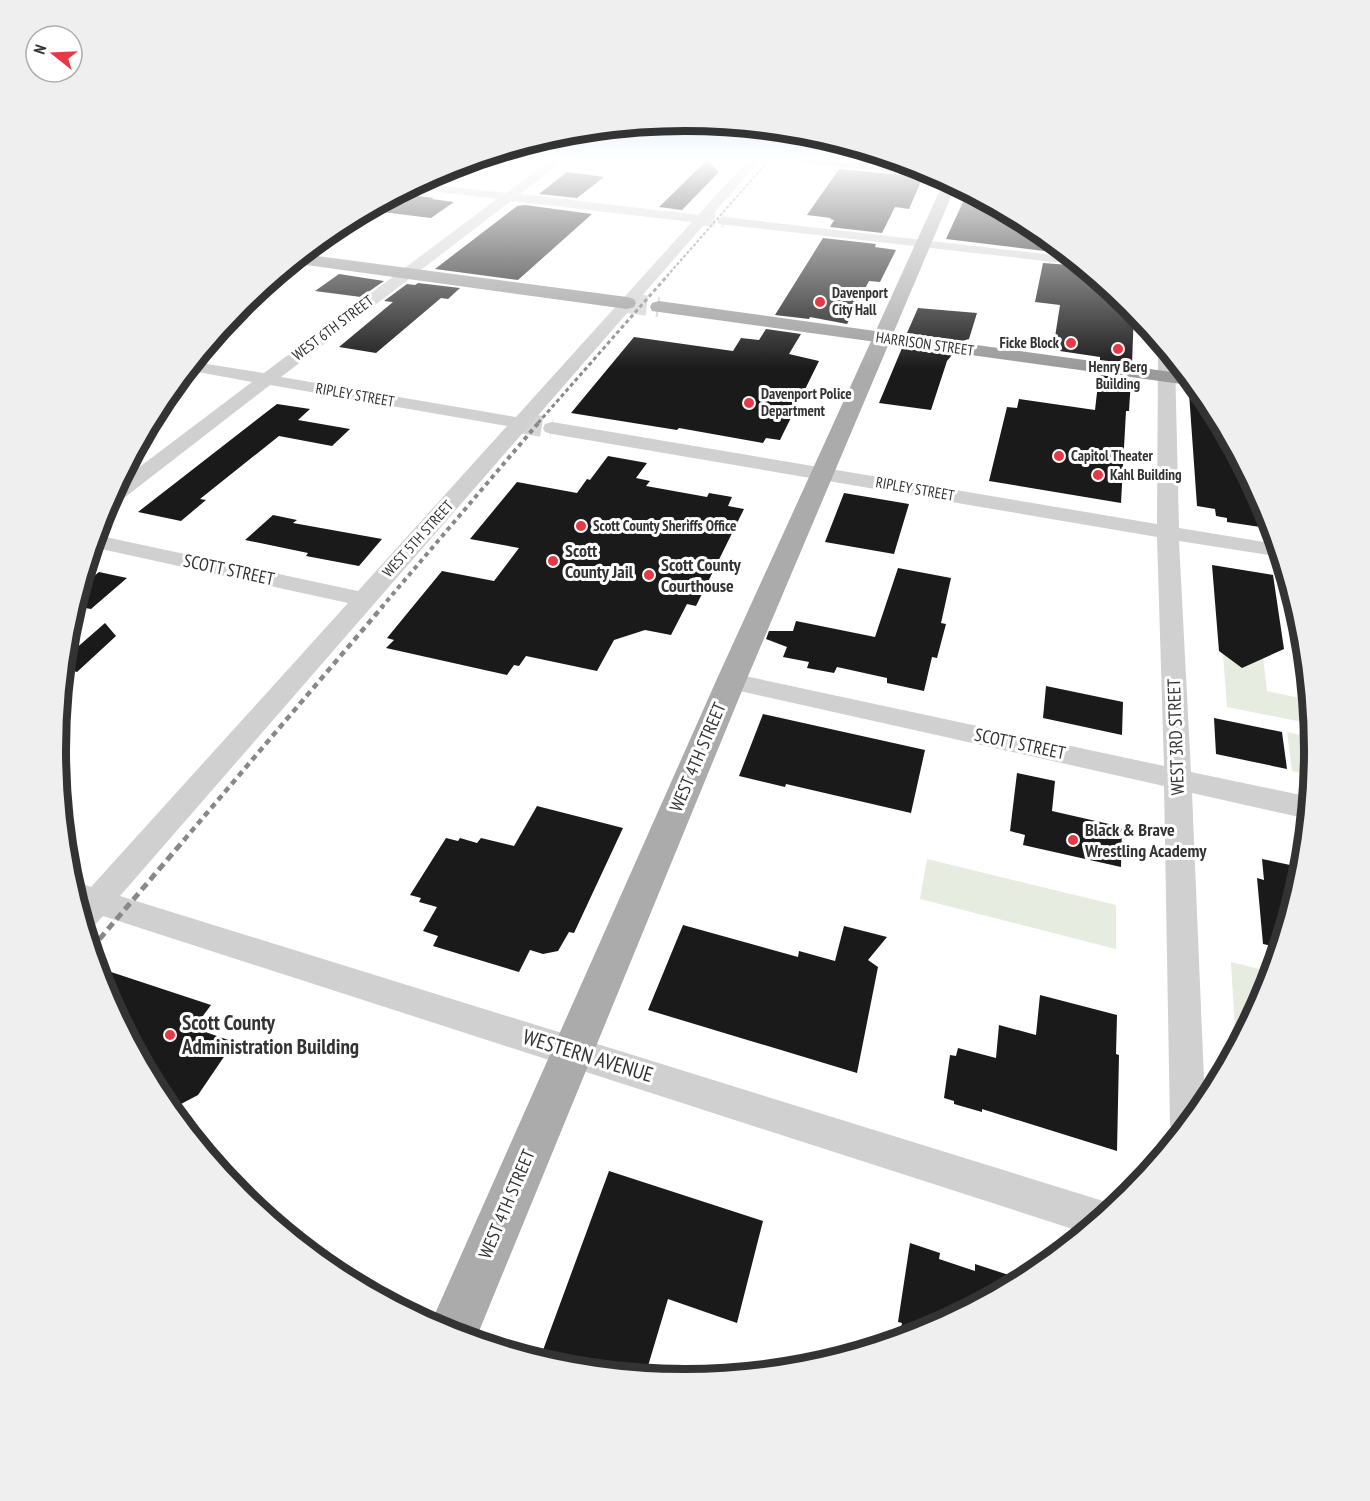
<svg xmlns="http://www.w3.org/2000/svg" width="1370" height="1501" font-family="'PT Sans Narrow',sans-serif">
<rect width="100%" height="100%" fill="#fff"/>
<path fill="#e6ecdf" d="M1222 640 1262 648 1267 691 1304 699 1308 723 1227 707Z
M1287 732 1313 738 1312 775 1292 771Z
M927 859 1116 905V949L920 899Z
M1231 962 1272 972 1266 992 1236 1048Z"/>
<path fill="#1a1a1a" d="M707 160 719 172 682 210 659 207Z
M839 169 923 177 909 209 895 207 882 233 830 227 834 220 830 219 831 218 807 215Z
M567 172 604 177 577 198 539 194Z
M968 191 1035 227 1068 254 946 239Z
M401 194 434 198 431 199 454 202 431 218 374 211Z
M525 205 592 214 518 280 435 269 517 206Z
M823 238 876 244 875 247 896 250 880 282 869 281 847 324 810 317 809 319 775 315Z
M1043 263 1083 266 1130 306 1134 311 1132 364 1100 360V357L1053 350 1060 305 1035 302Z
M339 274 384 281 361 297 315 291Z
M418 283 460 288 448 299 441 298 376 353 339 347 393 302 384 301 407 284 415 285Z
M918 308 977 313 969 339 962 341 907 333Z
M766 329 801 334 789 354 819 361 780 440 766 438 763 443 679 428 677 430 571 413 634 337 733 351 741 338 759 340Z
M902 348 952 355 947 361 931 410 879 403Z
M1099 375 1131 379 1129 411H1126L1121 503 989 481 1007 407 1017 408 1019 399 1095 410Z
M1189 393 1203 395 1209 401 1267 510 1273 529 1227 522V518L1216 516 1215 509 1197 506Z
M277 404 310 409 298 420 350 429 332 446 279 436 200 499 206 500 181 521 138 512Z
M608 456 647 463 636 478 650 481 646 486 707 497 709 493 732 497 728 506 744 509 696 606 687 604 671 635 645 630 614 640 597 671 526 656 519 666 514 665 507 675 386 648 394 640 387 638 442 571 494 581 519 548 470 539 517 482 577 493 587 479 590 480Z
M844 493 909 504 894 554 825 542Z
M273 515 297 520 293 523 382 539 359 566 306 556 308 553 245 540Z
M1212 565 1273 575 1284 649 1242 668 1219 651Z
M898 568 951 578 941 623 946 624 937 658 932 657 924 691 887 683V678L837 667 834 673 807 668 809 662 783 657 787 647 766 639 769 631H793L796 621 875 637Z
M99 572 127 578 91 609 74 606 82 579 89 580Z
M105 623 116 636 77 672 64 668 65 658Z
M1046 686 1123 702 1122 735 1043 718Z
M763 714 925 750 911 813 786 784 785 787 739 776Z
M1214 718 1282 732 1287 769 1216 754Z
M1017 773 1055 781 1052 811 1122 827 1121 867 1023 845 1025 835 1010 831Z
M537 806 623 828 574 933 569 932 558 951 543 954 530 950 519 972 433 946 438 936 423 931 437 907 419 902 421 898 410 895 446 838 458 841 460 838 477 843 481 838 514 846Z
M1262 859 1295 866 1296 875 1302 876 1280 948 1263 944 1257 878 1264 880Z
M683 925 798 957 799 951 835 961 844 926 887 937 868 960 878 967 857 1073 648 1010Z
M108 971 211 1005 194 1028 234 1042 198 1095 181 1104 166 1105 161 1100 103 991 100 981Z
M1040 995 1117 1015 1116 1054 1119 1055 1117 1151 982 1109V1112L954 1104V1101L944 1098 950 1055 956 1056 958 1048 996 1058 999 1025 1036 1035Z
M609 1171 763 1221 737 1323 668 1299 645 1376 562 1368 539 1361Z
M910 1243 940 1253 939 1259 975 1271V1264L1024 1280 926 1332 912 1336 900 1333 902 1323 898 1322Z"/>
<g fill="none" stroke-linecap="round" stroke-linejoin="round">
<path stroke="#d6d6d6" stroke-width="13" stroke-dasharray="13 7" stroke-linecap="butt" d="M702 219 724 221"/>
<path stroke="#d6d6d6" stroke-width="21" stroke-dasharray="21 10" stroke-linecap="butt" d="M521 423 552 428"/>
<path stroke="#d6d6d6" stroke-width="20" stroke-dasharray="20 10" stroke-linecap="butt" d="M627 303 659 307"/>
<path fill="#d0d0d0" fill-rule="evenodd" d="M552 159H566L520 194 698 215 749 159H761L120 896 1116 1205 1085 1233 103 916 92 928 85 931 70 883 74 881 91 887 348 603 92 547 96 535 358 591 507 426 270 385 115 505 105 506 117 484 252 382 187 370 194 362 264 373 497 199 408 188 418 183 506 193ZM511 201 692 222 516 417 281 377Z
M724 217 1071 257 1081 265 719 224 717 221 719 218Z
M1160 345H1163L1175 360 1179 528 1277 544 1281 557 1179 541 1191 772 1310 797 1308 819 1192 793 1205 1104 1177 1139 1170 1125 1164 786 731 689 722 687 718 681 722 675 731 673 1164 766 1157 537 552 434 545 432 543 428 545 424 552 422 1157 524 1158 349Z"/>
<path fill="#ababab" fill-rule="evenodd" d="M945 179 956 185 746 681 475 1341 444 1332 430 1325 434 1316 716 681Z"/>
<path fill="#9a9a9a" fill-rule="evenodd" d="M798 159C838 159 902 156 937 175L932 176 805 163Z
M302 254 627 297 634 299 636 303 634 307 627 309 292 263Z
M659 301 1186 374 1196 386 652 311 650 307 652 303Z"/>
<path stroke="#888" stroke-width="2" stroke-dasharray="3 2" stroke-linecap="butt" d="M667 276 770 159"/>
<path stroke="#888" stroke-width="3" stroke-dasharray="4 3" stroke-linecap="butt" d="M538 423 668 275"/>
<path stroke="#888" stroke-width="4" stroke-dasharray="4.5 4" stroke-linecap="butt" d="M381 608 540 421"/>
<path stroke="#888" stroke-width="4.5" stroke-dasharray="6 4.5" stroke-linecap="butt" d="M184 840 383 606"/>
<path stroke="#888" stroke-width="5" stroke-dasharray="8 5" stroke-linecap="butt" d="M91 949 185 839"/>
</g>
<linearGradient id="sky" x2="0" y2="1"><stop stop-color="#9ec6ea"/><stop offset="0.43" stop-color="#fff"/><stop offset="1" stop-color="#fff" stop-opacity="0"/></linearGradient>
<rect width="1370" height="369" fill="url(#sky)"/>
<g fill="#e63946" stroke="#fff" stroke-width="2">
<circle cx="820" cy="302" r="6"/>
<circle cx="1071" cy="343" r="6"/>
<circle cx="1118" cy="349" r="6"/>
<circle cx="749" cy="403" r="6"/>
<circle cx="1059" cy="456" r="6"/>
<circle cx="1098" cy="475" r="6"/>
<circle cx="581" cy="526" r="6"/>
<circle cx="553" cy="561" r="6"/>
<circle cx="649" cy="575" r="6"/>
<circle cx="1073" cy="840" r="6"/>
<circle cx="170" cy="1035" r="6"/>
</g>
<g text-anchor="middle" stroke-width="6" stroke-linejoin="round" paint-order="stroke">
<g font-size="15" font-weight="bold" fill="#333" stroke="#fff" text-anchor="start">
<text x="832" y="298">Davenport<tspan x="832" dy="17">City Hall</tspan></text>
<text x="1059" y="348" text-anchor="end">Ficke Block</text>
<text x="1118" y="372" text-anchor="middle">Henry Berg<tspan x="1118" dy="17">Building</tspan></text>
<text x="761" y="399">Davenport Police<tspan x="761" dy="17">Department</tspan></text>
<text x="1071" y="461">Capitol Theater</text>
<text x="1110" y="480">Kahl Building</text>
<text x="593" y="531">Scott County Sheriffs Office</text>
</g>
<g font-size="15" fill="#333" stroke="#fff">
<text transform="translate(333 328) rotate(-37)" y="5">WEST 6TH STREET</text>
<text transform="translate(925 344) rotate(8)" y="5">HARRISON STREET</text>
<text transform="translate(355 395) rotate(10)" y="5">RIPLEY STREET</text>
<text transform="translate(915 489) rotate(10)" y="5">RIPLEY STREET</text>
<text transform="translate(418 539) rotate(-48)" y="5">WEST 5TH STREET</text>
</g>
<g font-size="18" font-weight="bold" fill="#333" stroke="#fff" text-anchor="start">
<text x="565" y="557">Scott<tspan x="565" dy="21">County Jail</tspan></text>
<text x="661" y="571">Scott County<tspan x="661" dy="21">Courthouse</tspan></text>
<text x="1085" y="836">Black &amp; Brave<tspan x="1085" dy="21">Wrestling Academy</tspan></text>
</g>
<g font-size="18" fill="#333" stroke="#fff">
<text transform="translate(229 570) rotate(12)" y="6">SCOTT STREET</text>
<text transform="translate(1176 737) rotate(-92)" y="6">WEST 3RD STREET</text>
<text transform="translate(1020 744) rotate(12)" y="6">SCOTT STREET</text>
<text transform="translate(698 757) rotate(-67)" y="6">WEST 4TH STREET</text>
<text transform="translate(507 1204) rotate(-67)" y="6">WEST 4TH STREET</text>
</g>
<g font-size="21" font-weight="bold" fill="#333" stroke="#fff" text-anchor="start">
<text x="182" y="1030">Scott County<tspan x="182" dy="24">Administration Building</tspan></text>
</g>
<g font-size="21" fill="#333" stroke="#fff">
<text transform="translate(588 1056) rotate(17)" y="7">WESTERN AVENUE</text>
</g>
</g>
<path d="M0 0H1370V1501H0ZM66 750a619 619 0 1 1 1238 0a619 619 0 1 1-1238 0Z" fill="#efefef" fill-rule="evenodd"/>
<path fill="none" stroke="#333" stroke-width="8" d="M66 750a619 619 0 1 1 1238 0a619 619 0 1 1-1238 0Z"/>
<g transform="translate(54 54) rotate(288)"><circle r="28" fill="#ffffff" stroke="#adadad" stroke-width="1.5"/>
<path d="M0-4.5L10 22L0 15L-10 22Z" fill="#e63946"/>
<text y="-9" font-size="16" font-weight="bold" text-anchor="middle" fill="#333333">N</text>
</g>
</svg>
